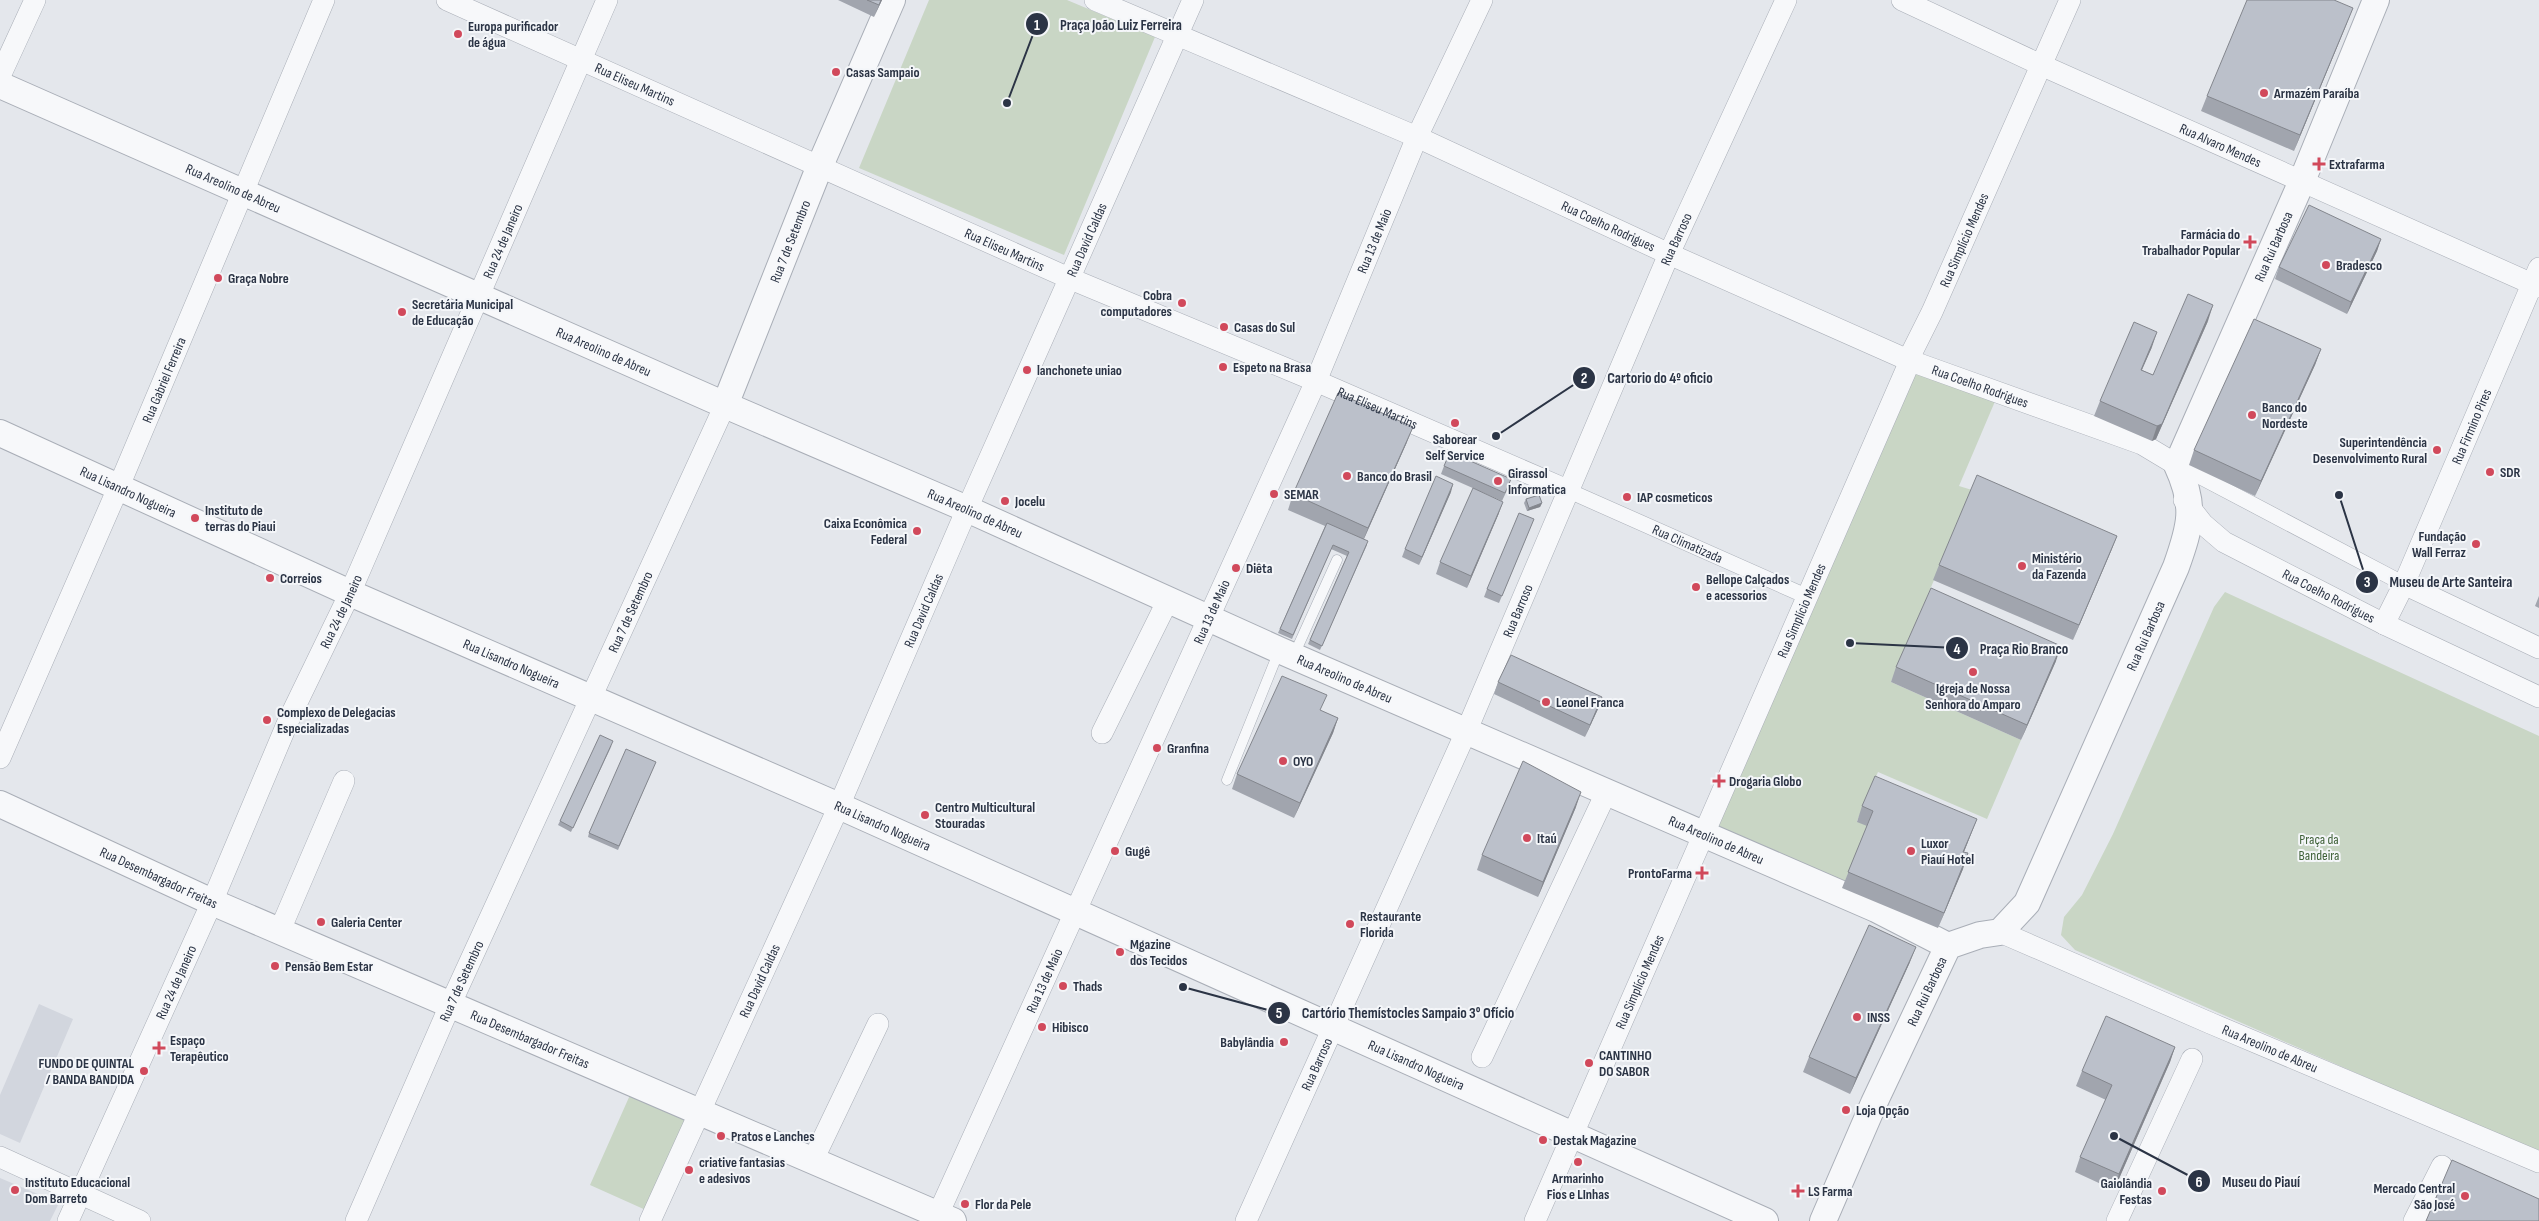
<svg xmlns="http://www.w3.org/2000/svg" width="2539" height="1221" font-family="'Sofia Sans Condensed',sans-serif">
<rect width="100%" height="100%" fill="#e4e7ec"/>
<path fill="#d2d6de" d="M39 1004 73 1019 20 1143 0 1134V1095Z
M0 1178 59 1203 50 1221H0Z"/>
<path fill="#c9d6c5" d="M929 0H1067L1155 37 1064 255 859 168Z
M1909 368 1996 399 1959 486 1972 490 1891 682 2021 740 1987 819 1878 772 1857 821 1868 826 1842 888 1711 831Z
M2225 592 2539 736V1153L2075 950 2061 935 2064 917 2082 895 2113 834 2214 607Z
M630 1095 688 1121 648 1211 590 1185Z"/>
<g fill="none" stroke-linecap="round" stroke-linejoin="round">
<defs>
<path id="service" d="M1294 655 1337 560
M1227 780 1279 651"/>
<g id="pedestrian">
<path d="M2178 465 2404 584"/>
<path id="s1" d="M1567 490 1808 597"/>
</g>
<g id="minor">
<path id="s2" d="M447 0 1071 279 1316 381 1567 490"/>
<path id="s3" d="M1095 0 1417 137 1669 254 1908 360 2142 444 2177 465"/>
<path id="s4" d="M1902 0 2041 65 2539 287"/>
<path d="M0 76 35 0"/>
<path id="s5" d="M2184 500 2203 524 2224 542 2384 624 2539 697"/>
<path d="M2404 584 2539 648"/>
<path id="s6" d="M2384 624 2404 584 2539 268"/>
<path d="M1102 733 1168 600"/>
<path id="s7" d="M0 758 119 486 324 0"/>
<path d="M280 930 344 781"/>
<path id="s8" d="M2000 932 2210 1023 2539 1162"/>
<path d="M1482 1057 1606 793"/>
<path d="M0 1157 140 1221"/>
<path d="M813 1160 878 1024"/>
<path id="s9" d="M68 1221 212 902 290 717 350 593 607 0"/>
<path id="s10" d="M356 1221 451 1003 725 405"/>
<path id="s11" d="M650 1221 839 806 967 509 1193 0"/>
<path id="s12" d="M935 1221 1316 381 1417 137 1482 0"/>
<path id="s13" d="M1246 1221 1466 732 1669 254 1786 0"/>
<path id="s14" d="M1535 1221 1907 368 1908 360 1932 312 2070 0"/>
<path d="M2117 1221 2192 1059"/>
<path d="M2414 1221 2442 1166"/>
</g>
<g id="tertiary">
<path id="s15" d="M0 85 725 405 967 509 1279 650 1876 909 1948 946"/>
<path id="s16" d="M725 405 819 168 892 0"/>
<path id="s17" d="M0 433 350 593 839 806 1765 1221"/>
<path id="s18" d="M0 804 212 902 953 1221"/>
<path id="s19" d="M1823 1221 1874 1103 1948 946 1980 935 2000 932 2027 903 2176 567C2191 525 2196 506 2177 465L2302 181 2376 0"/>
</g>
</defs>
<use href="#service" stroke="#a9aeb7" stroke-width="11"/>
<use href="#pedestrian" stroke="#a9aeb7" stroke-width="16"/>
<use href="#minor" stroke="#a9aeb7" stroke-width="22"/>
<use href="#tertiary" stroke="#a9aeb7" stroke-width="28"/>
<use href="#service" stroke="#f7f8fa" stroke-width="10"/>
<use href="#pedestrian" stroke="#f7f8fa" stroke-width="15"/>
<use href="#minor" stroke="#f7f8fa" stroke-width="21"/>
<use href="#tertiary" stroke="#f7f8fa" stroke-width="26"/>
</g>
<path fill="#a1a5ae" d="M838 0H882L874 17Z
M2347 23 2294 151 2201 111 2207 96Z
M2381 239 2377 251 2347 314 2275 279 2279 267Z
M2208 321 2156 439 2152 441 2094 416 2100 401 2152 347 2142 370 2153 375Z
M2321 349 2315 365 2255 496 2189 465 2194 450Z
M1407 442 1364 539 1367 545 1320 650 1308 644 1347 556 1331 549 1292 639 1278 633 1325 526 1288 510 1293 494Z
M1444 466 1509 486 1502 501 1441 474Z
M1451 492 1419 565 1402 557 1405 549Z
M1526 499 1542 503 1540 507 1527 511 1524 503Z
M1499 513 1467 588 1436 574 1440 562Z
M1534 519 1499 603 1484 597 1487 589Z
M2117 536 2111 551 2073 640 1933 580 1939 565Z
M2539 596V608L2535 606Z
M2056 661 2021 740 1891 682 1896 667Z
M1498 682 1598 709 1585 737 1494 694Z
M1321 711 1338 718 1333 733 1294 818 1232 789 1237 774Z
M612 745 571 832 558 825 560 821Z
M654 766 618 850 588 837 589 833Z
M1862 806 1977 819 1964 852 1963 869 1938 928 1842 888 1867 826 1857 822Z
M1576 807 1538 897 1477 870 1482 855Z
M1910 962 1850 1094 1803 1072 1809 1057Z
M2175 1047 2170 1062 2114 1190 2075 1172 2080 1157 2106 1100 2076 1086 2082 1071Z"/>
<path fill="#83868d" d="M881 0H882L874 17 879 5Z
M2353 8 2347 23 2294 151 2300 135Z
M2381 239 2377 251 2347 314 2351 302Z
M2213 305 2208 321 2156 439 2152 441 2157 426Z
M2157 332 2152 347 2135 385 2141 370Z
M2321 349 2315 365 2255 496 2261 481Z
M1413 427 1407 442 1362 543 1368 528Z
M1453 484 1451 492 1419 565 1422 557Z
M1503 502 1499 513 1467 588 1471 576Z
M1542 503 1540 507 1527 511 1529 508Z
M2117 536 2111 551 2073 640 2079 625Z
M2061 646 2056 661 2021 740 2027 725Z
M1602 697 1598 709 1585 737 1590 725Z
M1338 718 1333 733 1294 818 1300 803Z
M1581 792 1576 807 1538 897 1543 882Z
M1977 819 1971 834 1958 867 1963 852Z
M1968 853 1963 869 1938 928Z
M1916 947 1910 962 1850 1094 1856 1078Z
M2175 1047 2170 1062 2114 1190 2119 1174Z"/>
<path fill="#bbc0ca" stroke="#83868d" d="M867 0H881L879 5Z
M2247 0H2334L2353 8 2300 135 2207 96Z
M2309 205 2381 239 2351 302 2279 267Z
M2188 294 2213 305 2162 424 2157 426 2100 401 2134 322 2157 332 2141 370 2153 375Z
M2254 319 2321 349 2261 481 2194 450Z
M1338 393 1413 427 1368 528 1293 494Z
M1450 452 1511 479 1505 493 1444 466Z
M1977 475 2117 536 2079 625 1939 565Z
M1436 476 1453 484 1422 557 1405 549Z
M1473 488 1503 502 1471 576 1440 562Z
M1539 495 1542 503 1529 508 1526 499Z
M1519 513 1534 519 1502 596 1487 589Z
M1327 523 1368 541 1322 646 1310 640 1349 552 1333 545 1293 635 1280 629Z
M1931 588 2061 646 2027 725 1896 667Z
M1511 655 1602 697 1590 725 1498 682Z
M1282 676 1327 695 1320 710 1338 718 1300 803 1237 774Z
M600 735 613 741 573 828 560 821Z
M626 749 656 762 619 846 589 833Z
M1523 761 1581 792 1543 882 1482 855Z
M1875 776 1977 819 1963 852 1968 853 1944 913 1848 872 1873 811 1862 806Z
M1869 925 1916 947 1856 1078 1809 1057Z
M2106 1016 2175 1047 2119 1174 2080 1157 2112 1085 2082 1071Z
M2452 1160 2539 1199V1221H2426Z"/>
<g fill="#d1495b" stroke="#f4f6f9" stroke-width="2">
<circle cx="458" cy="34" r="5"/>
<circle cx="836" cy="72" r="5"/>
<circle cx="2264" cy="93" r="5"/>
<path d="M2316.5 156.5h5v5h5v5h-5v5h-5v-5h-5v-5h5z"/>
<path d="M2247.5 234.5h5v5h5v5h-5v5h-5v-5h-5v-5h5z"/>
<circle cx="2326" cy="265" r="5"/>
<circle cx="218" cy="278" r="5"/>
<circle cx="1182" cy="303" r="5"/>
<circle cx="402" cy="312" r="5"/>
<circle cx="1224" cy="327" r="5"/>
<circle cx="1223" cy="367" r="5"/>
<circle cx="1027" cy="370" r="5"/>
<circle cx="2252" cy="415" r="5"/>
<circle cx="1455" cy="423" r="5"/>
<circle cx="2437" cy="450" r="5"/>
<circle cx="2490" cy="472" r="5"/>
<circle cx="1347" cy="476" r="5"/>
<circle cx="1498" cy="481" r="5"/>
<circle cx="1274" cy="494" r="5"/>
<circle cx="1627" cy="497" r="5"/>
<circle cx="1005" cy="501" r="5"/>
<circle cx="195" cy="518" r="5"/>
<circle cx="917" cy="531" r="5"/>
<circle cx="2476" cy="544" r="5"/>
<circle cx="2022" cy="566" r="5"/>
<circle cx="1236" cy="568" r="5"/>
<circle cx="270" cy="578" r="5"/>
<circle cx="1696" cy="587" r="5"/>
<circle cx="1973" cy="672" r="5"/>
<circle cx="1546" cy="702" r="5"/>
<circle cx="267" cy="720" r="5"/>
<circle cx="1157" cy="748" r="5"/>
<circle cx="1283" cy="761" r="5"/>
<path d="M1716.5 773.5h5v5h5v5h-5v5h-5v-5h-5v-5h5z"/>
<circle cx="925" cy="815" r="5"/>
<circle cx="1527" cy="838" r="5"/>
<circle cx="1115" cy="851" r="5"/>
<circle cx="1911" cy="851" r="5"/>
<path d="M1699.5 865.5h5v5h5v5h-5v5h-5v-5h-5v-5h5z"/>
<circle cx="321" cy="922" r="5"/>
<circle cx="1350" cy="924" r="5"/>
<circle cx="1120" cy="952" r="5"/>
<circle cx="275" cy="966" r="5"/>
<circle cx="1063" cy="986" r="5"/>
<circle cx="1857" cy="1017" r="5"/>
<circle cx="1042" cy="1027" r="5"/>
<circle cx="1284" cy="1042" r="5"/>
<path d="M156.5 1040.5h5v5h5v5h-5v5h-5v-5h-5v-5h5z"/>
<circle cx="1589" cy="1063" r="5"/>
<circle cx="144" cy="1071" r="5"/>
<circle cx="1846" cy="1110" r="5"/>
<circle cx="721" cy="1136" r="5"/>
<circle cx="1543" cy="1140" r="5"/>
<circle cx="1578" cy="1162" r="5"/>
<circle cx="689" cy="1170" r="5"/>
<circle cx="15" cy="1190" r="5"/>
<path d="M1795.5 1183.5h5v5h5v5h-5v5h-5v-5h-5v-5h5z"/>
<circle cx="2162" cy="1191" r="5"/>
<circle cx="2465" cy="1196" r="5"/>
<circle cx="965" cy="1204" r="5"/>
</g>
<g text-anchor="middle" stroke-width="4" stroke-linejoin="round" paint-order="stroke">
<g font-size="14" font-weight="bold" fill="#2b3445" stroke="#f4f6f9" text-anchor="start">
<text x="468" y="31">Europa purificador<tspan x="468" dy="16">de água</tspan></text>
<text x="846" y="77">Casas Sampaio</text>
<text x="2274" y="98">Armazém Paraíba</text>
<text x="2329" y="169">Extrafarma</text>
<text x="2240" y="239" text-anchor="end">Farmácia do<tspan x="2240" dy="16">Trabalhador Popular</tspan></text>
<text x="2336" y="270">Bradesco</text>
<text x="228" y="283">Graça Nobre</text>
<text x="1172" y="300" text-anchor="end">Cobra<tspan x="1172" dy="16">computadores</tspan></text>
<text x="412" y="309">Secretária Municipal<tspan x="412" dy="16">de Educação</tspan></text>
<text x="1234" y="332">Casas do Sul</text>
<text x="1233" y="372">Espeto na Brasa</text>
<text x="1037" y="375">lanchonete uniao</text>
<text x="2262" y="412">Banco do<tspan x="2262" dy="16">Nordeste</tspan></text>
<text x="1455" y="444" text-anchor="middle">Saborear<tspan x="1455" dy="16">Self Service</tspan></text>
<text x="2427" y="447" text-anchor="end">Superintendência<tspan x="2427" dy="16">Desenvolvimento Rural</tspan></text>
<text x="2500" y="477">SDR</text>
<text x="1508" y="478">Girassol<tspan x="1508" dy="16">Informatica</tspan></text>
<text x="1357" y="481">Banco do Brasil</text>
<text x="1284" y="499">SEMAR</text>
<text x="1637" y="502">IAP cosmeticos</text>
<text x="1015" y="506">Jocelu</text>
<text x="205" y="515">Instituto de<tspan x="205" dy="16">terras do Piaui</tspan></text>
<text x="907" y="528" text-anchor="end">Caixa Econômica<tspan x="907" dy="16">Federal</tspan></text>
<text x="2466" y="541" text-anchor="end">Fundação<tspan x="2466" dy="16">Wall Ferraz</tspan></text>
<text x="2032" y="563">Ministério<tspan x="2032" dy="16">da Fazenda</tspan></text>
<text x="1246" y="573">Diêta</text>
<text x="280" y="583">Correios</text>
<text x="1706" y="584">Bellope Calçados<tspan x="1706" dy="16">e acessorios</tspan></text>
<text x="1973" y="693" text-anchor="middle">Igreja de Nossa<tspan x="1973" dy="16">Senhora do Amparo</tspan></text>
<text x="1556" y="707">Leonel Franca</text>
<text x="277" y="717">Complexo de Delegacias<tspan x="277" dy="16">Especializadas</tspan></text>
<text x="1167" y="753">Granfina</text>
<text x="1293" y="766">OYO</text>
<text x="1729" y="786">Drogaria Globo</text>
<text x="935" y="812">Centro Multicultural<tspan x="935" dy="16">Stouradas</tspan></text>
<text x="1537" y="843">Itaú</text>
<text x="1921" y="848">Luxor<tspan x="1921" dy="16">Piauí Hotel</tspan></text>
<text x="1125" y="856">Gugê</text>
<text x="1692" y="878" text-anchor="end">ProntoFarma</text>
<text x="1360" y="921">Restaurante<tspan x="1360" dy="16">Florida</tspan></text>
<text x="331" y="927">Galeria Center</text>
<text x="1130" y="949">Mgazine<tspan x="1130" dy="16">dos Tecidos</tspan></text>
<text x="285" y="971">Pensão Bem Estar</text>
<text x="1073" y="991">Thads</text>
<text x="1867" y="1022">INSS</text>
<text x="1052" y="1032">Hibisco</text>
<text x="170" y="1045">Espaço<tspan x="170" dy="16">Terapêutico</tspan></text>
<text x="1274" y="1047" text-anchor="end">Babylândia</text>
<text x="1599" y="1060">CANTINHO<tspan x="1599" dy="16">DO SABOR</tspan></text>
<text x="134" y="1068" text-anchor="end">FUNDO DE QUINTAL<tspan x="134" dy="16">/ BANDA BANDIDA</tspan></text>
<text x="1856" y="1115">Loja Opção</text>
<text x="731" y="1141">Pratos e Lanches</text>
<text x="1553" y="1145">Destak Magazine</text>
<text x="699" y="1167">criative fantasias<tspan x="699" dy="16">e adesivos</tspan></text>
<text x="1578" y="1183" text-anchor="middle">Armarinho<tspan x="1578" dy="16">Fios e LInhas</tspan></text>
<text x="25" y="1187">Instituto Educacional<tspan x="25" dy="16">Dom Barreto</tspan></text>
<text x="2152" y="1188" text-anchor="end">Gaiolândia<tspan x="2152" dy="16">Festas</tspan></text>
<text x="2455" y="1193" text-anchor="end">Mercado Central<tspan x="2455" dy="16">São José</tspan></text>
<text x="1808" y="1196">LS Farma</text>
<text x="975" y="1209">Flor da Pele</text>
</g>
<g font-size="14" fill="#2b3445" stroke="#f4f6f9">
<text dy="5" stroke="none"><textPath href="#s2" startOffset="206">Rua Eliseu Martins</textPath></text>
<text dy="5" stroke="none"><textPath href="#s4" startOffset="350">Rua Alvaro Mendes</textPath></text>
<text dy="5" stroke="none"><textPath href="#s15" startOffset="255">Rua Areolino de Abreu</textPath></text>
<text dy="5" stroke="none"><textPath href="#s3" startOffset="561">Rua Coelho Rodrigues</textPath></text>
<text dy="5" stroke="none"><textPath href="#s13" startOffset="1072">Rua Barroso</textPath></text>
<text dy="5" stroke="none"><textPath href="#s14" startOffset="1071">Rua Simplício Mendes</textPath></text>
<text dy="5" stroke="none"><textPath href="#s9" startOffset="1072">Rua 24 de Janeiro</textPath></text>
<text dy="5" stroke="none"><textPath href="#s16" startOffset="176">Rua 7 de Setembro</textPath></text>
<text dy="5" stroke="none"><textPath href="#s11" startOffset="1074">Rua David Caldas</textPath></text>
<text dy="5" stroke="none"><textPath href="#s12" startOffset="1074">Rua 13 de Maio</textPath></text>
<text dy="5" stroke="none"><textPath href="#s19" startOffset="1108">Rua Rui Barbosa</textPath></text>
<text dy="5" stroke="none"><textPath href="#s2" startOffset="611">Rua Eliseu Martins</textPath></text>
<text dy="5" stroke="none"><textPath href="#s15" startOffset="660">Rua Areolino de Abreu</textPath></text>
<text dy="5" stroke="none"><textPath href="#s7" startOffset="412">Rua Gabriel Ferreira</textPath></text>
<text dy="5" stroke="none"><textPath href="#s3" startOffset="966">Rua Coelho Rodrigues</textPath></text>
<text dy="5" stroke="none"><textPath href="#s2" startOffset="1016">Rua Eliseu Martins</textPath></text>
<text dy="5" stroke="none"><textPath href="#s6" startOffset="216">Rua Firmino Pires</textPath></text>
<text dy="5" stroke="none"><textPath href="#s17" startOffset="141">Rua Lisandro Nogueira</textPath></text>
<text dy="5" stroke="none"><textPath href="#s15" startOffset="1065">Rua Areolino de Abreu</textPath></text>
<text dy="5" stroke="none"><textPath href="#s1" startOffset="132">Rua Climatizada</textPath></text>
<text dy="5" stroke="none"><textPath href="#s5" startOffset="176">Rua Coelho Rodrigues</textPath></text>
<text dy="5" stroke="none"><textPath href="#s14" startOffset="666">Rua Simplício Mendes</textPath></text>
<text dy="5" stroke="none"><textPath href="#s11" startOffset="669">Rua David Caldas</textPath></text>
<text dy="5" stroke="none"><textPath href="#s13" startOffset="668">Rua Barroso</textPath></text>
<text dy="5" stroke="none"><textPath href="#s9" startOffset="668">Rua 24 de Janeiro</textPath></text>
<text dy="5" stroke="none"><textPath href="#s12" startOffset="669">Rua 13 de Maio</textPath></text>
<text dy="5" stroke="none"><textPath href="#s10" startOffset="668">Rua 7 de Setembro</textPath></text>
<text dy="5" stroke="none"><textPath href="#s19" startOffset="688">Rua Rui Barbosa</textPath></text>
<text dy="5" stroke="none"><textPath href="#s17" startOffset="561">Rua Lisandro Nogueira</textPath></text>
<text dy="5" stroke="none"><textPath href="#s15" startOffset="1470">Rua Areolino de Abreu</textPath></text>
<text dy="5" stroke="none"><textPath href="#s17" startOffset="966">Rua Lisandro Nogueira</textPath></text>
<text dy="5" stroke="none"><textPath href="#s15" startOffset="1875">Rua Areolino de Abreu</textPath></text>
<text dy="5" stroke="none"><textPath href="#s18" startOffset="175">Rua Desembargador Freitas</textPath></text>
<text dy="5" stroke="none"><textPath href="#s12" startOffset="264">Rua 13 de Maio</textPath></text>
<text dy="5" stroke="none"><textPath href="#s10" startOffset="262">Rua 7 de Setembro</textPath></text>
<text dy="5" stroke="none"><textPath href="#s11" startOffset="264">Rua David Caldas</textPath></text>
<text dy="5" stroke="none"><textPath href="#s14" startOffset="261">Rua Simplício Mendes</textPath></text>
<text dy="5" stroke="none"><textPath href="#s9" startOffset="262">Rua 24 de Janeiro</textPath></text>
<text dy="5" stroke="none"><textPath href="#s19" startOffset="252">Rua Rui Barbosa</textPath></text>
<text dy="5" stroke="none"><textPath href="#s18" startOffset="580">Rua Desembargador Freitas</textPath></text>
<text dy="5" stroke="none"><textPath href="#s8" startOffset="294">Rua Areolino de Abreu</textPath></text>
<text dy="5" stroke="none"><textPath href="#s13" startOffset="172">Rua Barroso</textPath></text>
<text dy="5" stroke="none"><textPath href="#s17" startOffset="1551">Rua Lisandro Nogueira</textPath></text>
</g>
<g font-size="14" fill="#3f6138" stroke="#f4f6f9">
<text x="2319" y="844">Praça da<tspan x="2319" dy="16">Bandeira</tspan></text>
</g>
</g>
<path fill="none" stroke="#2b3445" stroke-width="2" d="M1007 103L1037 24M1496 436L1584 378M2339 495L2367 582M1850 643L1957 648M1183 987L1279 1013M2114 1136L2199 1181"/>
<g fill="#2b3445" stroke="#f4f6f9" stroke-width="2">
<circle cx="1007" cy="103" r="5"/>
<circle cx="1496" cy="436" r="5"/>
<circle cx="2339" cy="495" r="5"/>
<circle cx="1850" cy="643" r="5"/>
<circle cx="1183" cy="987" r="5"/>
<circle cx="2114" cy="1136" r="5"/>
<circle cx="1037" cy="24" r="12"/>
<circle cx="1584" cy="378" r="12"/>
<circle cx="2367" cy="582" r="12"/>
<circle cx="1957" cy="648" r="12"/>
<circle cx="1279" cy="1013" r="12"/>
<circle cx="2199" cy="1181" r="12"/>
</g>
<g font-size="15" text-anchor="middle" font-weight="bold" fill="#fff">
<text x="1037" y="30">1</text>
<text x="1584" y="383">2</text>
<text x="2367" y="587">3</text>
<text x="1957" y="654">4</text>
<text x="1279" y="1018">5</text>
<text x="2199" y="1187">6</text>
</g>
<g font-size="15" text-anchor="middle" font-weight="bold" fill="#2b3445" stroke="#f4f6f9" stroke-width="4" stroke-linejoin="round" paint-order="stroke">
<text x="1121" y="30">Praça João Luiz Ferreira</text>
<text x="1660" y="383">Cartorio do 4º oficio</text>
<text x="2451" y="587">Museu de Arte Santeira</text>
<text x="2024" y="654">Praça Rio Branco</text>
<text x="1408" y="1018">Cartório Themístocles Sampaio 3° Ofício</text>
<text x="2261" y="1187">Museu do Piauí</text>
</g>
</svg>
